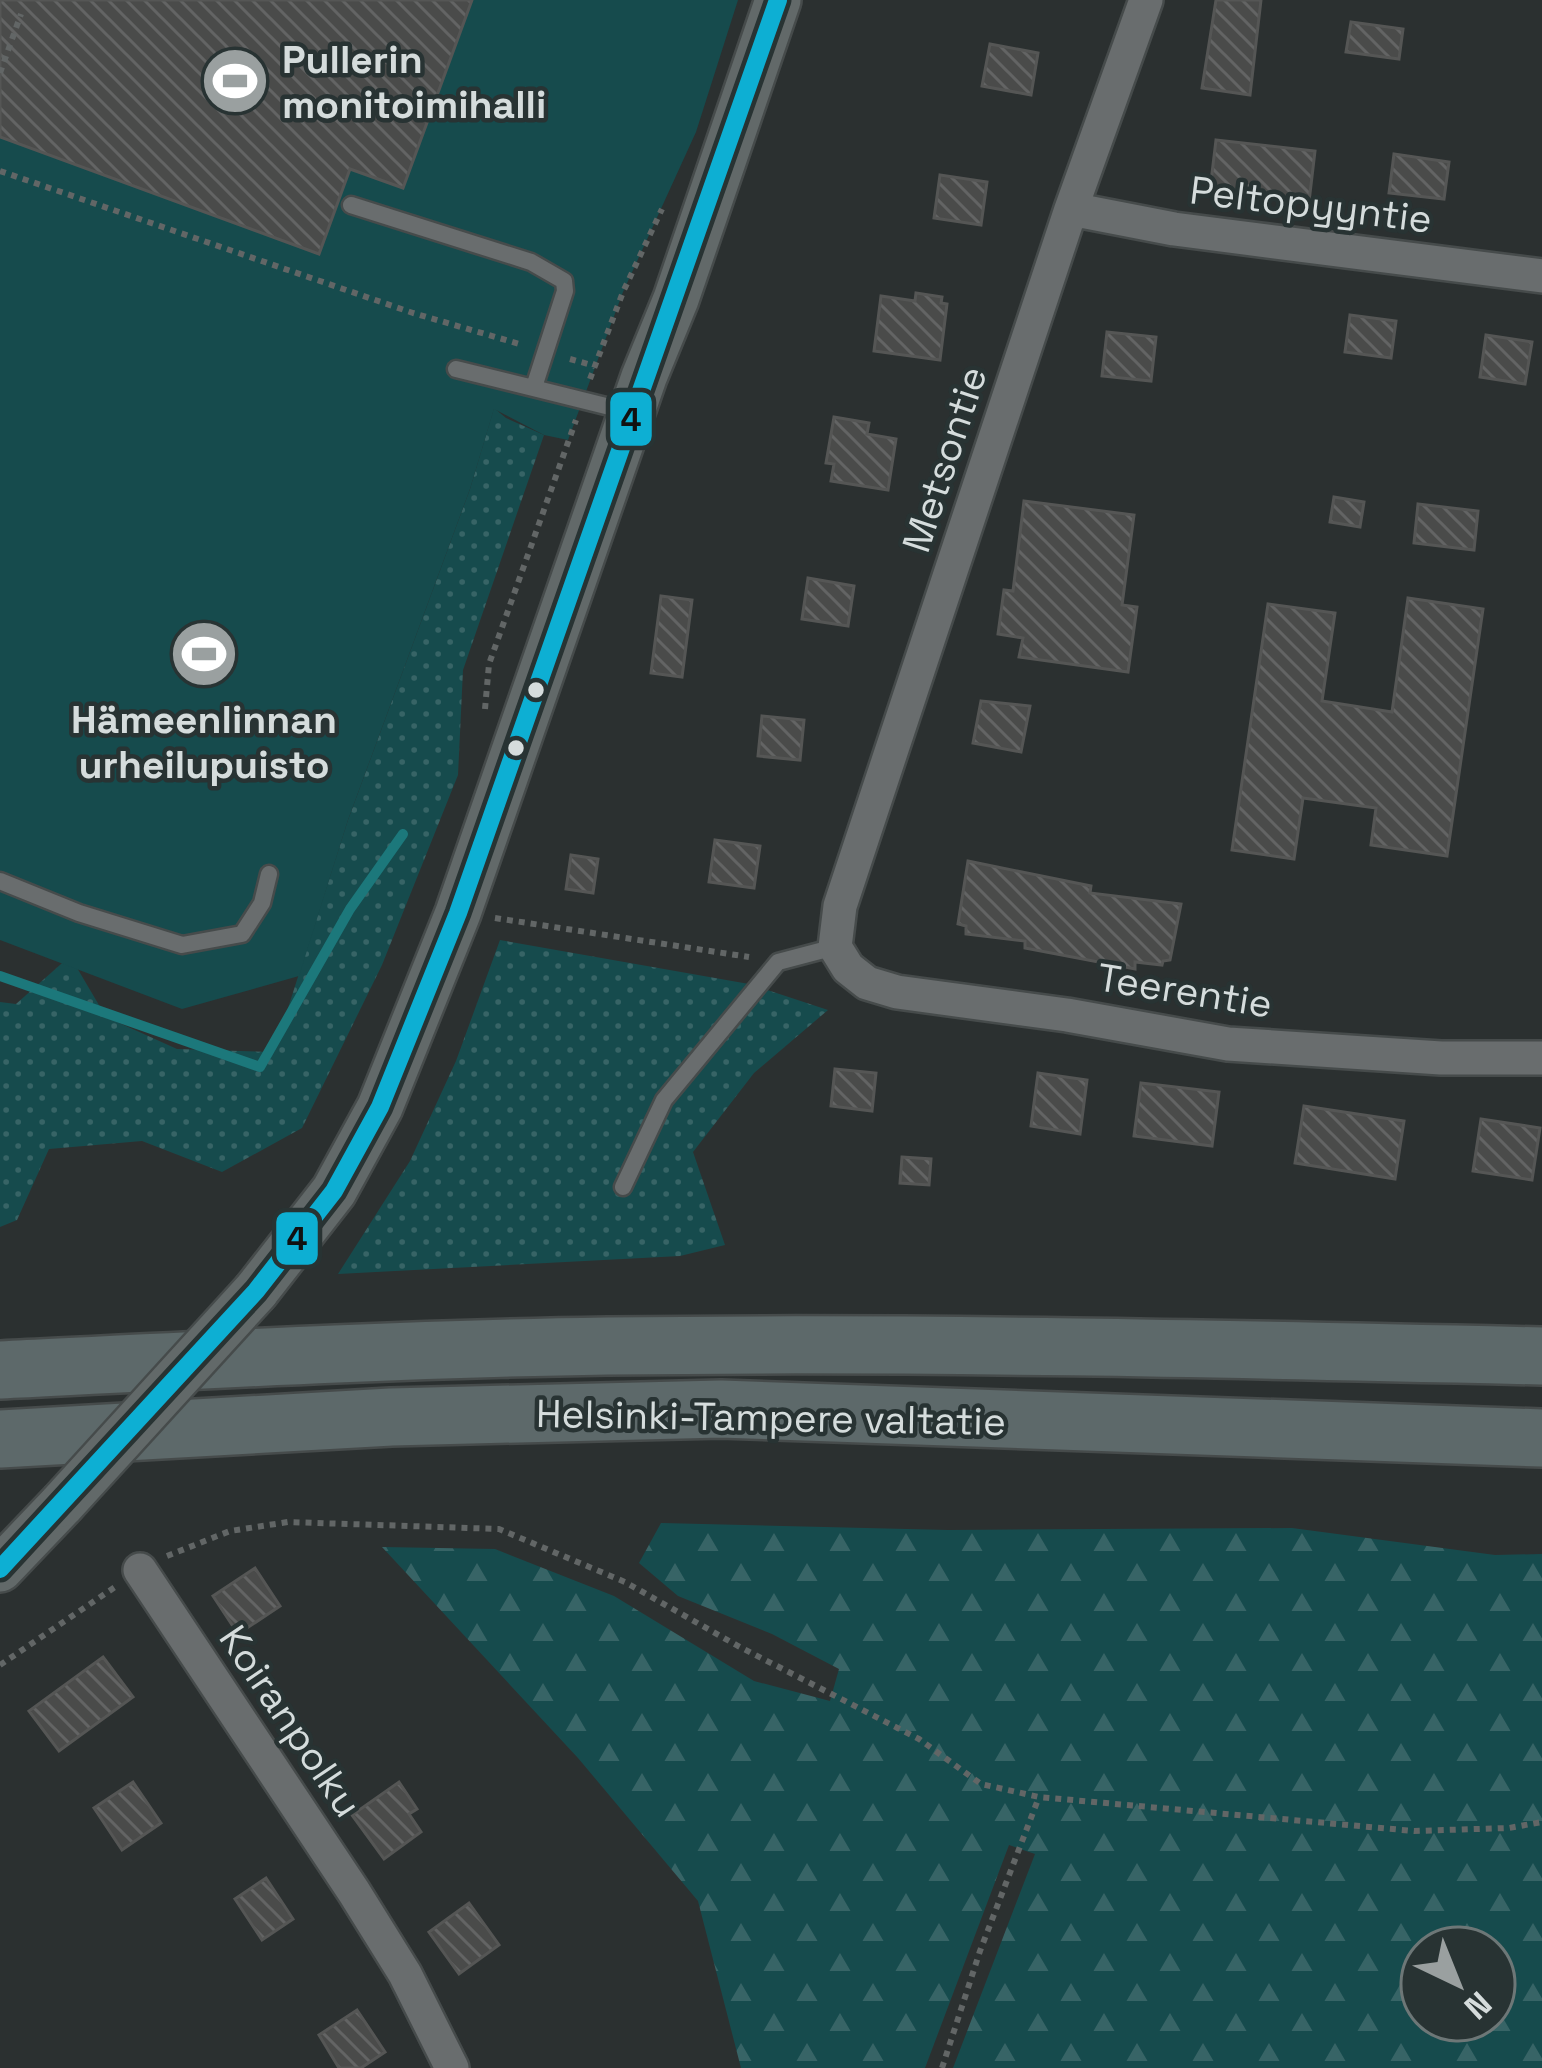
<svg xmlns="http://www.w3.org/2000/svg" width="1542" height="2068" font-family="'Space Grotesk',sans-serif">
<defs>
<pattern id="grass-dots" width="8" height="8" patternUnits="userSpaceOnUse" patternTransform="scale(3)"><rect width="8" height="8" fill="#164b4d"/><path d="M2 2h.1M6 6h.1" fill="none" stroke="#376466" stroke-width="1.8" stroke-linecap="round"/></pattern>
<pattern id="forest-firs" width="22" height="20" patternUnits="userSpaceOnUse" patternTransform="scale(3)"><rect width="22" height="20" fill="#164b4d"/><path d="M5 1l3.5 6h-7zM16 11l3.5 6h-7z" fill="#376466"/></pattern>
<pattern id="building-back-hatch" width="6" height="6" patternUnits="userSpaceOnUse" patternTransform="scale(3)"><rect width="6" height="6" fill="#4a4b4a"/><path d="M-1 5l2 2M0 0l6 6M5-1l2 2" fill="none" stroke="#636464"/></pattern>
</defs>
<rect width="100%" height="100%" fill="#2b3030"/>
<path fill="url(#grass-dots)" d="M494 408 506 418 544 435 463 670 458 775 382 965 302 1128 222 1172 142 1141 49 1149 17 1220 0 1227V1002L16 1004 70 956 106 1017 177 1049 274 1052 348 820 470 489Z
M500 940 749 984 828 1010 754 1073 693 1152 725 1245 680 1256 338 1274 410 1161 456 1061Z"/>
<path fill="url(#forest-firs)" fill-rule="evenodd" d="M661 1523 948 1530 1292 1528 1495 1555 1542 1554V2068H953L1035 1854 1009 1845 925 2068H741L698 1901 578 1758 382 1547 495 1549 614 1596 754 1681 830 1701 839 1669 772 1634 678 1596 639 1563ZM1494 1948V2020H1422V1948Z"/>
<path fill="#164b4d" d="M0 0H738L696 132 623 292 568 440 544 435 494 409 470 489 348 820 299 976 182 1009 0 940Z"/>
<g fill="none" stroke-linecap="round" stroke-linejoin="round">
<path stroke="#1c787b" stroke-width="10" d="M0 976 260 1067 350 909 403 834"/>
</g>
<path fill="url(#building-back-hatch)" stroke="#555655" stroke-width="3" d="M0 0H472L403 188 350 169 319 254 0 137Z
M1216 0H1261L1250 95 1202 88Z
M1351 22 1403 29 1399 59 1346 52Z
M990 44 1038 53 1031 95 982 86Z
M1216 140 1315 151 1309 202 1210 190Z
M1394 154 1449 162 1444 199 1389 193Z
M940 175 987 182 981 225 934 218Z
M916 293 942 297 941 303 947 304 940 360 874 351 881 296 915 301Z
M1350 315 1396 321 1391 358 1345 352Z
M1107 332 1156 337 1151 381 1102 376Z
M1486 335 1532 342 1525 384 1480 377Z
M834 417 869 423 867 434 896 439 888 490 831 481 834 464 826 463Z
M1334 497 1364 502 1360 527 1330 522Z
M1024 501 1134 515 1122 605 1137 607 1128 672 1019 657 1023 638 998 634 1004 590 1013 591Z
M1418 504 1478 511 1474 550 1414 543Z
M808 578 854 586 848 626 802 619Z
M661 596 692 600 682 677 651 673Z
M1408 598 1483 609 1447 856 1371 845 1376 808 1303 798 1294 859 1232 850 1268 604 1335 613 1322 701 1392 712Z
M981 701 1030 706 1021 752 973 743Z
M762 716 804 720 800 760 758 756Z
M715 840 760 846 754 888 709 882Z
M571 855 598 859 593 893 566 889Z
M968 861 1091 886 1090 893 1181 904 1170 960 1163 961 1162 965 1135 962V969L1025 948V941L966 934V926L958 924Z
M835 1069 876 1073 872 1111 831 1106Z
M1038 1073 1087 1080 1080 1134 1031 1126Z
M1141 1083 1219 1092 1212 1146 1134 1136Z
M1304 1106 1404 1121 1395 1179 1295 1163Z
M1481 1119 1540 1128 1532 1180 1473 1171Z
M902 1157 931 1159 929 1185 900 1183Z
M255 1568 280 1606 238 1634 213 1596Z
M103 1657 133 1697 59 1751 29 1711Z
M133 1782 161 1823 122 1850 94 1808Z
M399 1782 417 1809 409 1814 421 1832 384 1859 352 1815Z
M266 1878 293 1919 262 1940 235 1899Z
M469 1903 499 1945 459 1974 429 1932Z
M357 2010 385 2052 361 2068H339L319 2035Z"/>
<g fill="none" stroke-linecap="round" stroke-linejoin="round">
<defs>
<path id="lane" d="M351 205 531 262 564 281 565 291 534 387
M456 369 630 412
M0 881 79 913 182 945 242 934 262 903 269 874
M623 1187 664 1100 778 962 835 947"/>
<path id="street" d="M1146 0 1071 209 840 906 835 947 848 968 867 983 897 992 1067 1015 1228 1044 1441 1058H1542
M1071 209 1174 229 1542 276
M140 1570 354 1892 405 1974 452 2068"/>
<path id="secondary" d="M256 1291 334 1191 380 1107 458 913 644 377 676 299 778 0
M0 1569 62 1504"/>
<path id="highway" d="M0 1370C202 1360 405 1349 607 1346 919 1342 1231 1349 1542 1356
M0 1439 391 1417 721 1409 1542 1438"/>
</defs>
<use href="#lane" stroke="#464b4b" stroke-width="21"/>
<use href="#street" stroke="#464b4b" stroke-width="38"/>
<use href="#secondary" stroke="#464b4b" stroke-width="50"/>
<use href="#highway" stroke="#464b4b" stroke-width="62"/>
<path stroke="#626666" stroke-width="6" stroke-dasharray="6 6" stroke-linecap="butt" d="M0 73 21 14
M0 171 413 313 523 345
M570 359 595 366
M590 379 623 292 662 209
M485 709 489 664 576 420
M495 918 749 957
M167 1556 230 1531 288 1522 499 1529 625 1582 738 1646 919 1739 981 1784 1039 1797 1414 1831 1509 1828 1542 1822
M0 1665 115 1587
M942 2068 980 1951 1039 1797"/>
<use href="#lane" stroke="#696d6e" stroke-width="16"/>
<use href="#street" stroke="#696d6e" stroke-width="33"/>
<use href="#secondary" stroke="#626969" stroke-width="45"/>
<use href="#highway" stroke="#5d696a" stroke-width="57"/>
<defs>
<path id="secondary-bridge" d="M62 1504 256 1291"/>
</defs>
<use href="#secondary-bridge" stroke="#464b4b" stroke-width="50" stroke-linecap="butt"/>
<use href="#secondary-bridge" stroke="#626969" stroke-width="45"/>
<defs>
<path id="bus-1" d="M0 1569 256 1291 334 1191 380 1107 458 913 778 0"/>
</defs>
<use href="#bus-1" stroke="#283333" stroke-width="27"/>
<use href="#bus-1" stroke="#0dafd3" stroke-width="18"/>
</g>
<defs>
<symbol id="stadium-disc" viewBox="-11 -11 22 22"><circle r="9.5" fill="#9aa0a0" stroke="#283333"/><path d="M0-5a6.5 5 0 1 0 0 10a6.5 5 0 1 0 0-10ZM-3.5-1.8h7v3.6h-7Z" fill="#fff"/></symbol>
</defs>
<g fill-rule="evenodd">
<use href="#stadium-disc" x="197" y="43" width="76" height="76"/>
<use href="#stadium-disc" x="166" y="616" width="76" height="76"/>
</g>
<g fill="#d5dcdc" stroke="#283333" stroke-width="4.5">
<circle cx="536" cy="690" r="10"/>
<circle cx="516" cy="748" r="10"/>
</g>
<g text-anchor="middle" stroke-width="9" stroke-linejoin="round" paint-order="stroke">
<g font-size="39" font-weight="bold" fill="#d5dcdc" stroke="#283333" text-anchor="start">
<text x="282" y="73">Pullerin<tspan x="282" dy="45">monitoimihalli</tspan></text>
<text x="204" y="733" text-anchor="middle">Hämeenlinnan<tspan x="204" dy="45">urheilupuisto</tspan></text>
</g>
<g font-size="39" fill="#d5dcdc" stroke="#283333">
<text transform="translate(1311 204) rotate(7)" y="14">Peltopyyntie</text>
<text transform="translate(944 459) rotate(-72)" y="14">Metsontie</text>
<text transform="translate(1185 990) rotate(9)" y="14">Teerentie</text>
<text transform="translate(771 1417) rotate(1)" y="14">Helsinki-Tampere valtatie</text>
<text transform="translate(291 1721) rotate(56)" y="14">Koiranpolku</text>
</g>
</g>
<g stroke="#283333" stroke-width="4.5">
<rect x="608" y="390" width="46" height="58" rx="12" fill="#0dafd3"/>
<rect x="274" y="1210" width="46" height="57" rx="12" fill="#0dafd3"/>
</g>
<g font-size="33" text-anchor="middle" font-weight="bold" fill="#111">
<text x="631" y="431">4</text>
<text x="297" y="1250">4</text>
</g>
<g transform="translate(1458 1984) rotate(137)"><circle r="57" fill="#283333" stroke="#6d7777" stroke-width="3"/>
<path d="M0-9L21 45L0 30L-21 45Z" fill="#9aa0a0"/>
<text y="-18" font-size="33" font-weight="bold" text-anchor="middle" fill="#d5dcdc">N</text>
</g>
</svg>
